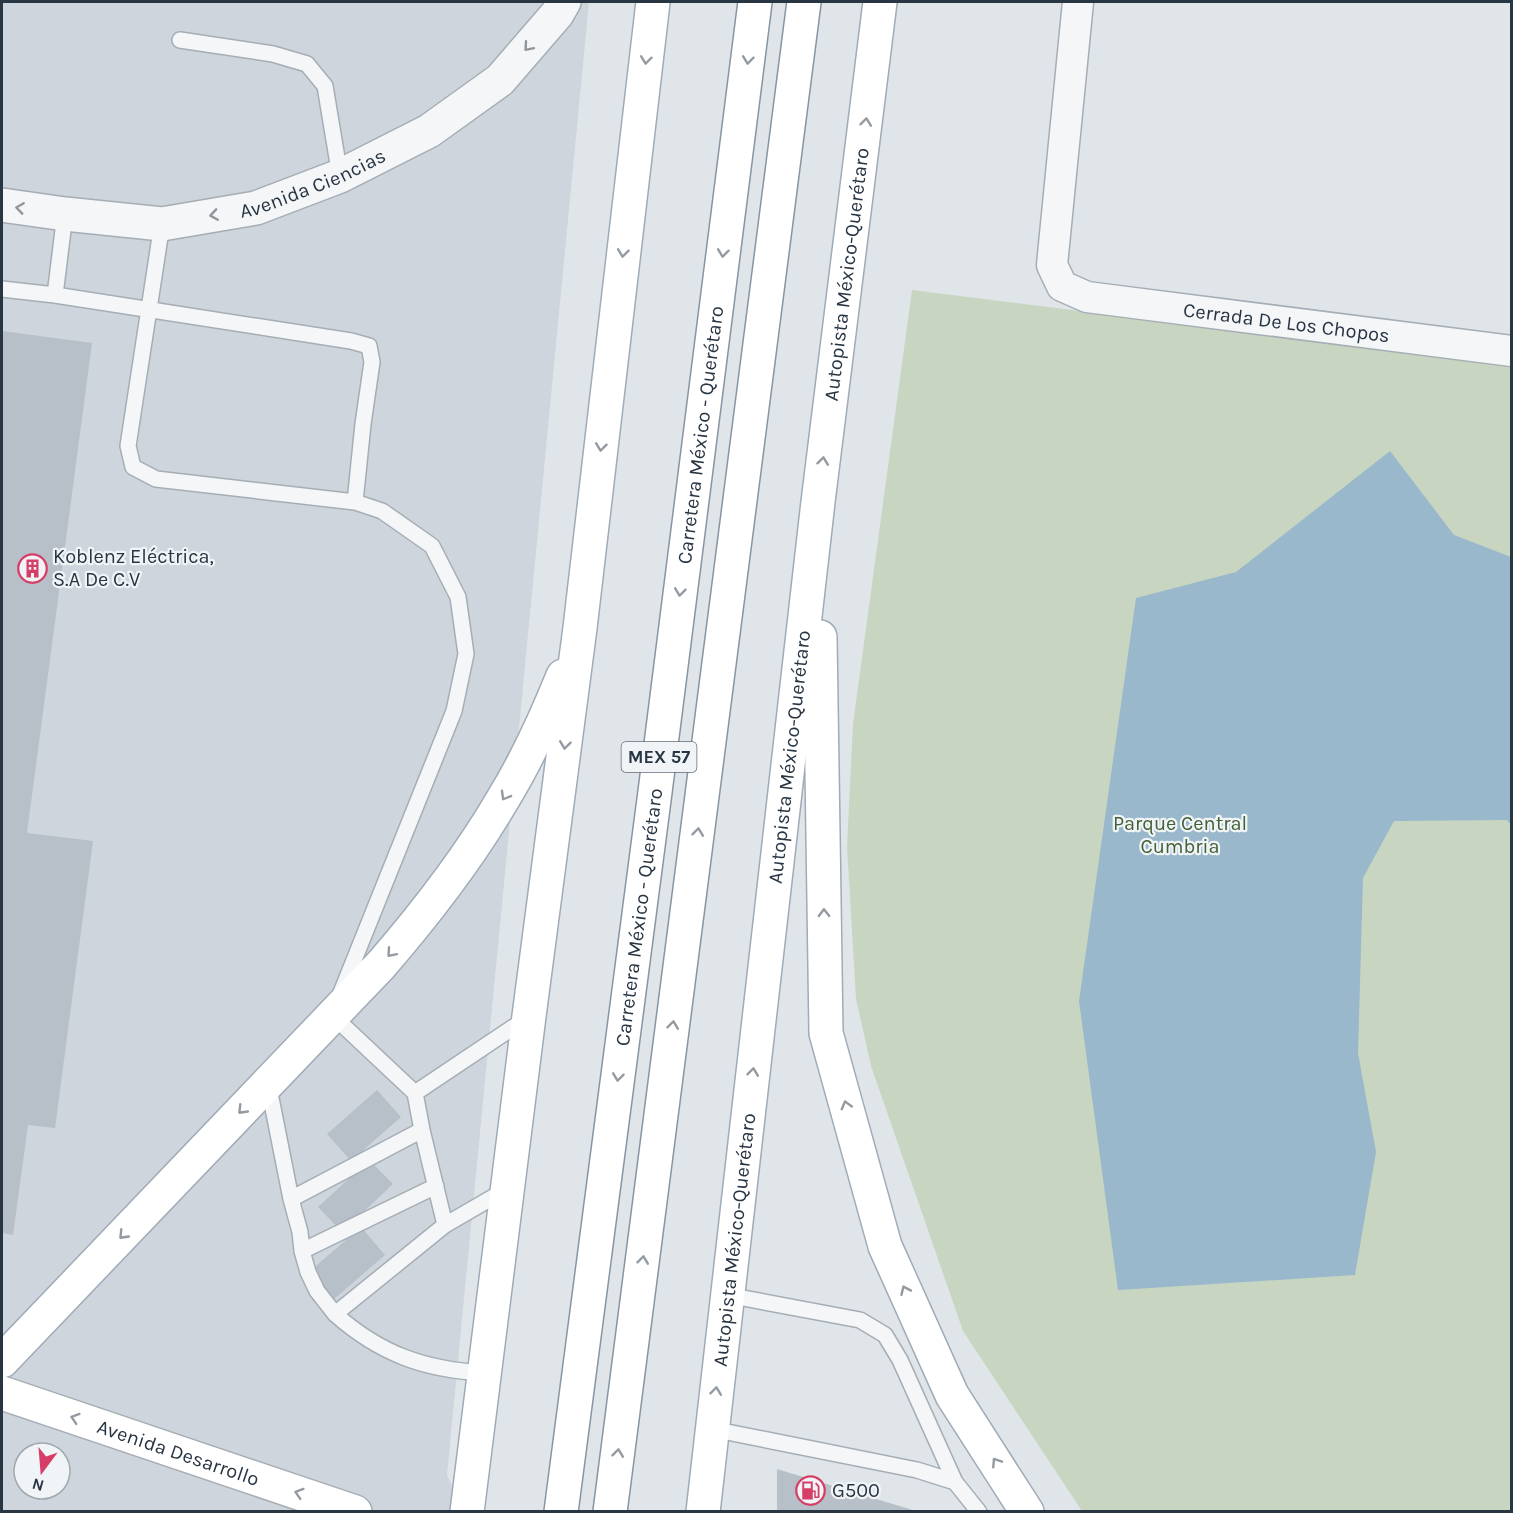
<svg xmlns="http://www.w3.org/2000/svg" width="1513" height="1513" font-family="Karla,sans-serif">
<rect width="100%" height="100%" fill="#e0e5ea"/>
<path fill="#ced5dc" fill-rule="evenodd" d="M2 2H589L447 1475 464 1511 2 1512ZM24 1453H60V1489H24Z"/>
<path fill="#c8d5c1" d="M912 290 1511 365V1511H1082L963 1331 871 1066 856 999 847 847 853 724Z"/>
<path fill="#99b8cc" d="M1390 451 1454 535 1511 557V825L1507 820 1394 821 1363 878 1358 1053 1376 1152 1355 1275 1118 1290 1079 1001 1136 598 1236 572Z"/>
<path fill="#b7bfc8" d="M2 331 92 343 27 833 93 841 55 1128 28 1125 13 1235 2 1233Z
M377 1090 401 1117 351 1161 327 1134Z
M369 1160 393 1184 342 1232 318 1207Z
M361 1227 385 1255 333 1300 309 1272Z
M777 1469 916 1511V1512H777Z"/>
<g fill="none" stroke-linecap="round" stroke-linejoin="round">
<defs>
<path id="service" d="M180 40 273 54 307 64 325 86 340 176
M162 224 128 446 133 467 156 479 355 502 382 511 432 546 458 597 466 654 454 711 332 1015 415 1093 422 1130 445 1225 335 1314C380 1354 425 1370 485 1373
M2 289 55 295 65 214
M55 295 351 341 369 346 372 362 363 424 355 502
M268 1083 291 1199 300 1232 302 1251 308 1272 317 1291 335 1314
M415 1093 527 1018
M291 1199 422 1130
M445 1225 507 1189
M302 1251 436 1186
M727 1295 860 1320 885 1335 900 1360 955 1482
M712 1429 917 1470 955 1482 979 1512"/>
<g id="minor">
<path id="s1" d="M1078 2 1052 265 1062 286 1087 297 1512 351"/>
</g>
<g id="tertiary">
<path id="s2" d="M2 205 65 214 162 224 256 208 340 176 429 131 500 80 557 14 564 2"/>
</g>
<g id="secondary">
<path id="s3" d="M2 1393 355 1512"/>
</g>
<g id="primary">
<path d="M820 637 826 1033 885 1246 952 1395 1027 1512"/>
<path d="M2 1361 381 965C426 913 468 859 503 799 527 760 546 718 563 676"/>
<path d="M467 1512 529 1016 580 628 653 2"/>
<path id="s4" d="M703 1512 818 502 880 2"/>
</g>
<g id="trunk">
<path id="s5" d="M561 1512 655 792 755 2"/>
<path d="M610 1512 804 2"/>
</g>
</defs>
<use href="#service" stroke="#a5adb5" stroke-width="18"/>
<use href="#minor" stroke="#a5adb5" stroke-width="33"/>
<use href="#tertiary" stroke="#a5adb5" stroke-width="36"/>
<use href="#secondary" stroke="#a5adb5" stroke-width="36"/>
<use href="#primary" stroke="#9fabb7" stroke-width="36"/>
<use href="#trunk" stroke="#8795a2" stroke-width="36"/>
<use href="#service" stroke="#f4f6f8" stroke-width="15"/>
<use href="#minor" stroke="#f4f6f8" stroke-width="30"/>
<use href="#tertiary" stroke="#f4f6f8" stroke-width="33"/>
<use href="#secondary" stroke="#fff" stroke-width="33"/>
<use href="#primary" stroke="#fff" stroke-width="33"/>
<use href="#trunk" stroke="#fff" stroke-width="33"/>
</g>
<defs><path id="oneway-chevron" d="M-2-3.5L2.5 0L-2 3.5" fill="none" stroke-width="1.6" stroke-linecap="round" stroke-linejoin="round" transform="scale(1.5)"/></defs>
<g stroke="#8e969e">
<use href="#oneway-chevron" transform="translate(528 47) rotate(131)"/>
<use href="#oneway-chevron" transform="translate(20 208) rotate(-172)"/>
<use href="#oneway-chevron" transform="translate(214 215) rotate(171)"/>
</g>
<g stroke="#949aa1">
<use href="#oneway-chevron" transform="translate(646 60) rotate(97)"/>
<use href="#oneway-chevron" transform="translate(748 60) rotate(97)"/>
<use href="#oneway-chevron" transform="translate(866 122) rotate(-83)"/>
<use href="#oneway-chevron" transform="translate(623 253) rotate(97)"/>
<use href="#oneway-chevron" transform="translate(723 253) rotate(97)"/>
<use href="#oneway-chevron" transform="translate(601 447) rotate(97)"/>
<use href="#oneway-chevron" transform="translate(823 461) rotate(-83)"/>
<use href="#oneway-chevron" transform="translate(680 592) rotate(97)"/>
<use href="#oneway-chevron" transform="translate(565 745) rotate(97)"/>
<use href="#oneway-chevron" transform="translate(505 796) rotate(120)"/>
<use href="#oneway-chevron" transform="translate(698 832) rotate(-83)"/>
<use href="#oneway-chevron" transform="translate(824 913) rotate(-91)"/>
<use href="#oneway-chevron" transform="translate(391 953) rotate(131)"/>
<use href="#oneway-chevron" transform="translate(673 1025) rotate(-83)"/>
<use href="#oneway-chevron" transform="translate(753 1072) rotate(-83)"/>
<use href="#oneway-chevron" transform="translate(618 1077) rotate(97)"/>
<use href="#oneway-chevron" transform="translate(846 1105) rotate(-105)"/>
<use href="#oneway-chevron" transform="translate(242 1110) rotate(134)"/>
<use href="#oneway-chevron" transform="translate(123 1235) rotate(134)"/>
<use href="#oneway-chevron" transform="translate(643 1260) rotate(-83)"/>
<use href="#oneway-chevron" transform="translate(905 1290) rotate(-114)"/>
<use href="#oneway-chevron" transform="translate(716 1391) rotate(-83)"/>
<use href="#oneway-chevron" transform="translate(75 1418) rotate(-162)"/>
<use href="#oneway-chevron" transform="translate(618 1453) rotate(-83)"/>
<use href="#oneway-chevron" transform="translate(996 1462) rotate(-123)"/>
<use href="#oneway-chevron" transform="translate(299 1493) rotate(-162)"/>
</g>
<defs>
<symbol id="building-ring" viewBox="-11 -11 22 22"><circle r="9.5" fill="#f0f4f7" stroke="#d73e67" stroke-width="1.5"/><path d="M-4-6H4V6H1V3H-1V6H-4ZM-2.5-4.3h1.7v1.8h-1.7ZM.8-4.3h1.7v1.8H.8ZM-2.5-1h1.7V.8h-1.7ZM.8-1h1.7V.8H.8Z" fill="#d73e67"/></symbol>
<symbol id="fuel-ring" viewBox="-11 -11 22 22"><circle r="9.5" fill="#f0f4f7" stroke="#d73e67" stroke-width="1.5"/><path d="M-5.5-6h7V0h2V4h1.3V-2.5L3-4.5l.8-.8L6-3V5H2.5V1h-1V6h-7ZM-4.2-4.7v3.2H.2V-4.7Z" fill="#d73e67"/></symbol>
</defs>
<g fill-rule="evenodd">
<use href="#building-ring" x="16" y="552" width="33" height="33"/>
<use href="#fuel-ring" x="794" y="1474" width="33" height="33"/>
</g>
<g text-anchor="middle" stroke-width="4.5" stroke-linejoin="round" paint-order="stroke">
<rect fill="#f0f4f7" stroke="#646e79" stroke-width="1.5" x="621.5" y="742" width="75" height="30" rx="4.5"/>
<g font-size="18" font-weight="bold" fill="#283543">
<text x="659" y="763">MEX 57</text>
</g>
<g font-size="20" fill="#283543" stroke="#f0f4f7">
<text dy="7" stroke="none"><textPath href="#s2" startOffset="318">Avenida Ciencias</textPath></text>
<text dy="7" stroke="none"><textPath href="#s4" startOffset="1246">Autopista México-Querétaro</textPath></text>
<text dy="7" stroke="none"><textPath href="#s1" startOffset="516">Cerrada De Los Chopos</textPath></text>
<text dy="7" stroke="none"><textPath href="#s5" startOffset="1086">Carretera México - Querétaro</textPath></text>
<text dy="7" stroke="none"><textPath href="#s4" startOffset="760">Autopista México-Querétaro</textPath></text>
<text dy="7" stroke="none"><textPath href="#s5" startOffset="600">Carretera México - Querétaro</textPath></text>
<text dy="7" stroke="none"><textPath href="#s4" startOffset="274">Autopista México-Querétaro</textPath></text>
<text dy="7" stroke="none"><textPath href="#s3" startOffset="186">Avenida Desarrollo</textPath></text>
</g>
<g font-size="20" fill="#283543" stroke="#f0f4f7" text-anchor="start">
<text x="53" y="563">Koblenz Eléctrica,<tspan x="53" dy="23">S.A De C.V</tspan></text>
<text x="832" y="1497">G500</text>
</g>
<g font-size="20" fill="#416034" stroke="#f0f4f7">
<text x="1180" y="830">Parque Central<tspan x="1180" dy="23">Cumbria</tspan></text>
</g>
</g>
<rect width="1513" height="1513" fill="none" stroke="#283543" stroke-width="6"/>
<g transform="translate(42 1471) rotate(196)"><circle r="28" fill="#f0f4f7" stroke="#a0a8af" stroke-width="1.5"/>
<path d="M0-4.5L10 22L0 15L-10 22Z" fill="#d73e67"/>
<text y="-9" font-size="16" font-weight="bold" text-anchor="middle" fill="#283543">N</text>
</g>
</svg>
